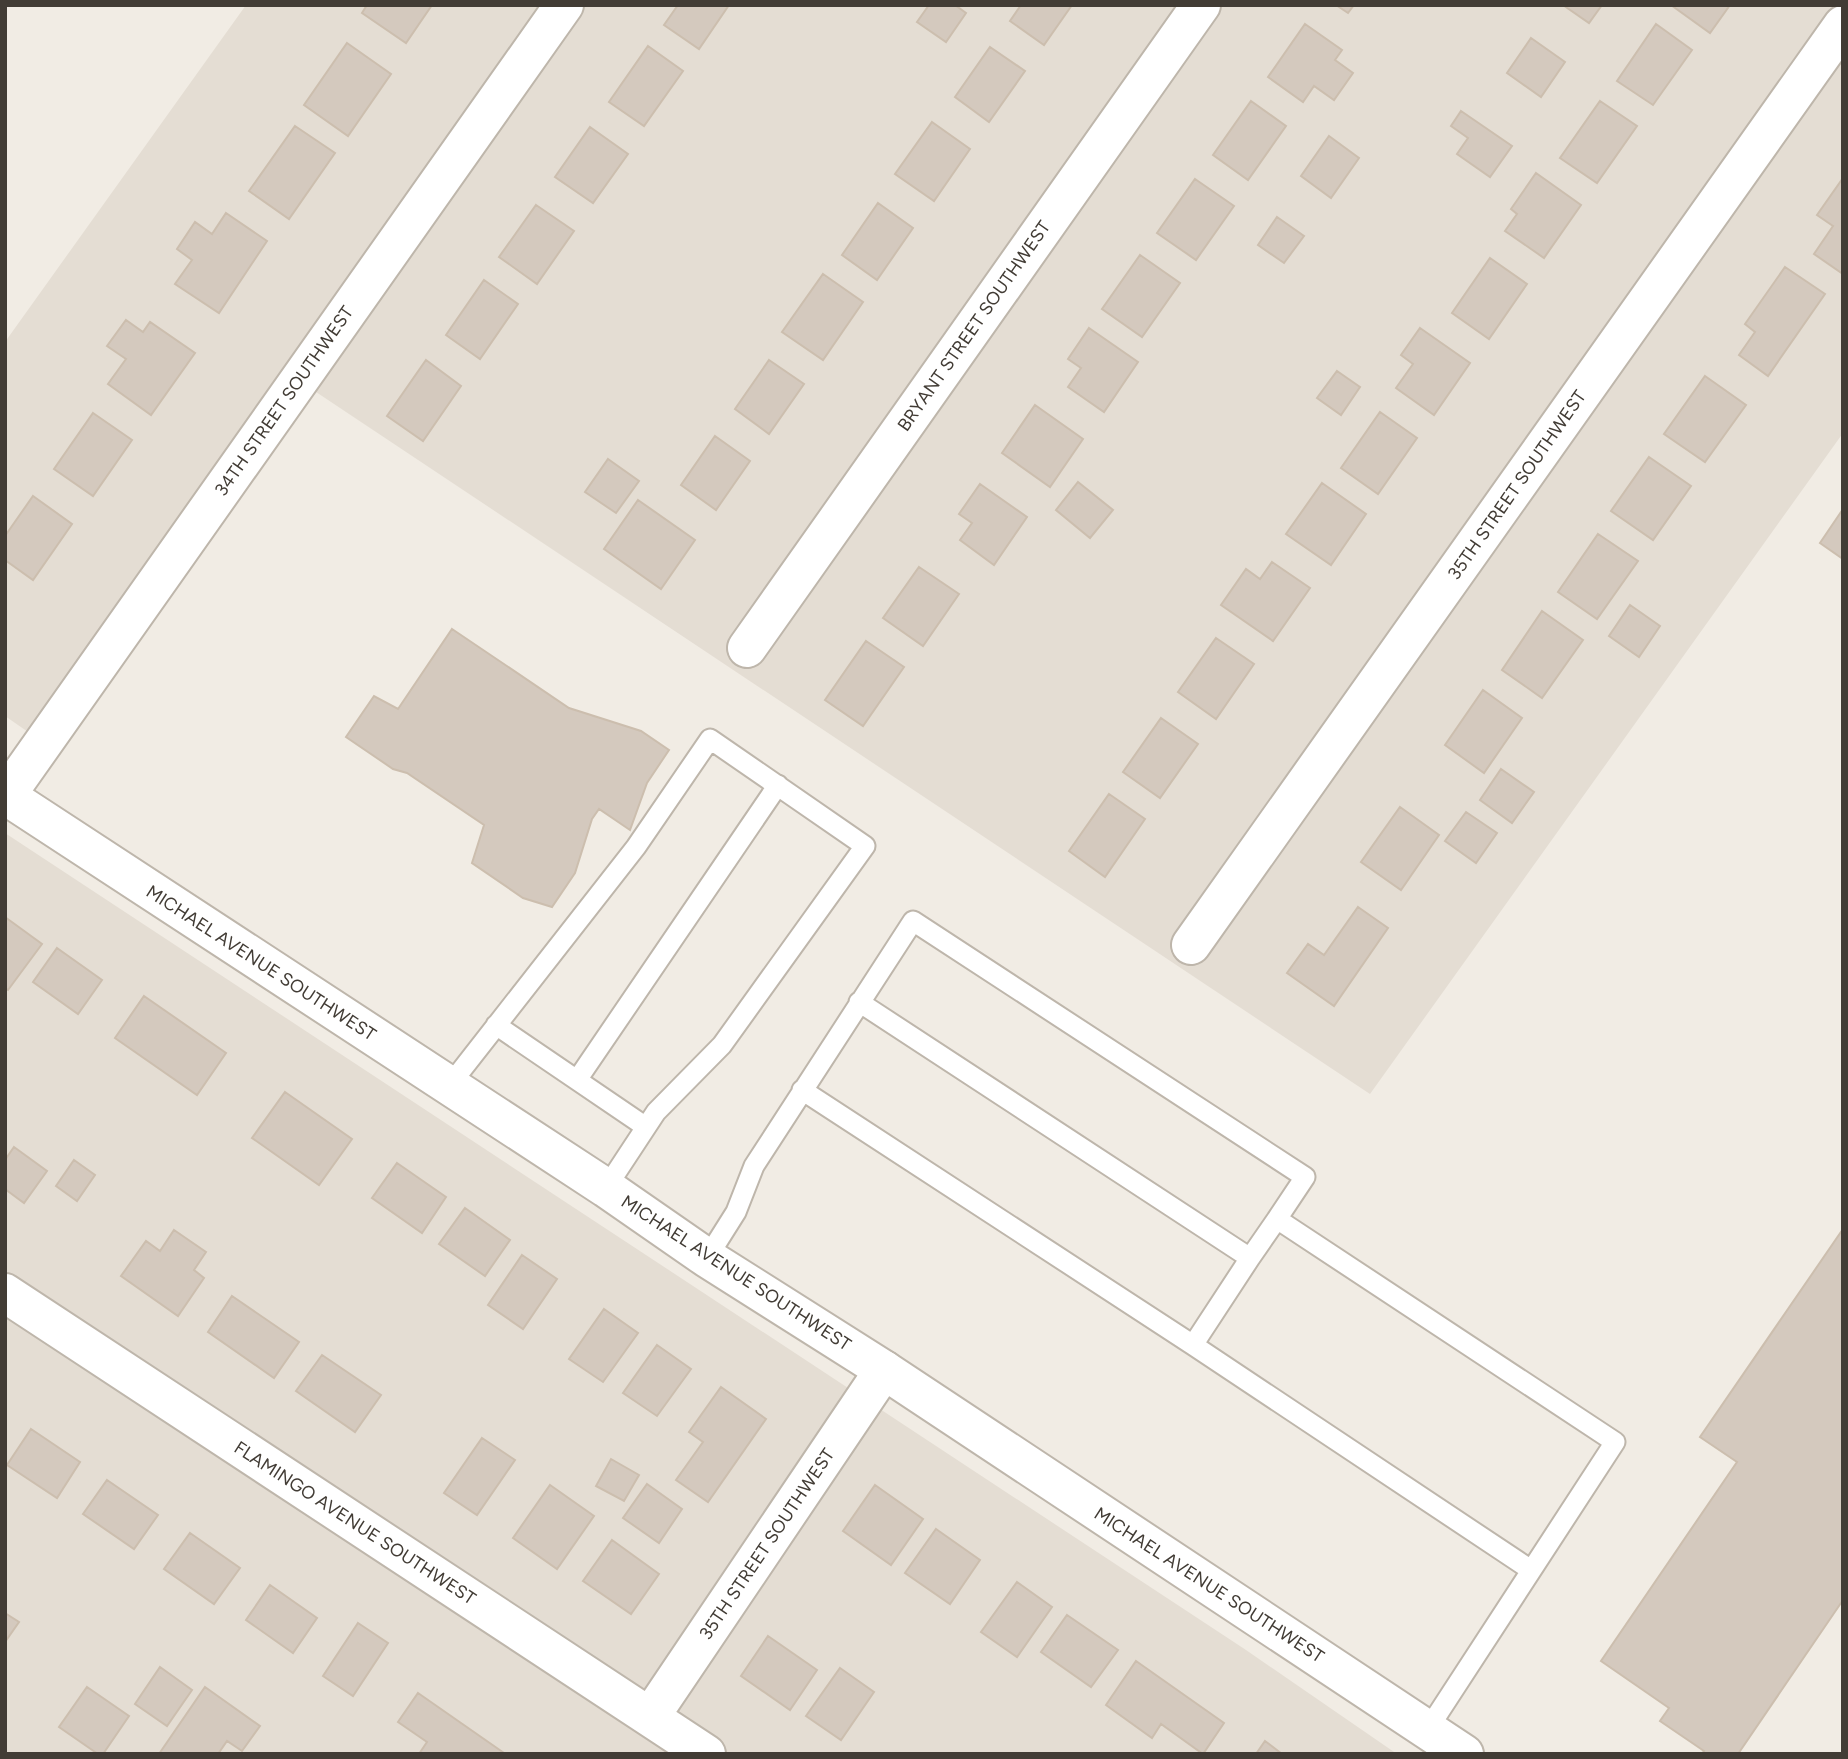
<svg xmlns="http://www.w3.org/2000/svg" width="1848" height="1759" font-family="Figtree,sans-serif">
<rect width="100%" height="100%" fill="#f1ece4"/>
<path fill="#e4ddd3" d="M246 5H1843V433L1370 1094 307 386 57 752 5 716V342Z
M5 833 1246 1650 1397 1754H5Z"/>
<path fill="#d4c9be" stroke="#ccbeae" stroke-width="2" d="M367 5H432L406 43 362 13Z
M678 5H729L699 49 664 25Z
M929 5H955L966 13 946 42 917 22Z
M1021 5H1072L1044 45 1010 21Z
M1336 5H1354L1348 13Z
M1563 5H1602L1589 23Z
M1671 5H1730L1710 33Z
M1305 24 1342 50 1335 60 1353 73 1334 100 1314 86 1303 102 1268 77Z
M1656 24 1692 50 1653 105 1617 81Z
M1531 38 1565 62 1541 97 1507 73Z
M347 43 391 74 348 136 304 105Z
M648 46 683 71 644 126 609 102Z
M990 47 1025 71 989 122 955 97Z
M1251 101 1286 126 1248 180 1213 155Z
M1600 101 1637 126 1597 183 1560 158Z
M1461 111 1512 146 1490 177 1457 154 1468 138 1451 126Z
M932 122 970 149 934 201 895 174Z
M295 126 335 153 289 219 249 191Z
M590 127 628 154 593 203 555 177Z
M1329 136 1359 158 1331 198 1301 176Z
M1536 173 1581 205 1544 258 1505 231 1517 214 1511 209Z
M1843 178V274L1814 254 1833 226 1817 215Z
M1195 179 1234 206 1196 260 1157 233Z
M878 203 913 228 877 280 842 255Z
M536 205 574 231 537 284 499 257Z
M226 213 267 241 219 313 175 284 192 260 177 249 195 222 212 234Z
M1277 217 1304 236 1284 263 1258 245Z
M1140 255 1180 283 1142 337 1102 309Z
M1490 258 1527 284 1489 339 1452 313Z
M1785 267 1825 294 1768 376 1739 355 1755 332 1745 324Z
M823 274 863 302 823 360 782 332Z
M484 280 518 304 480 359 446 335Z
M126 320 143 332 150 322 195 353 151 415 108 384 126 359 107 346Z
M1089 328 1138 362 1104 412 1068 387 1081 368 1068 359Z
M1420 328 1470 363 1434 415 1396 388 1413 364 1401 355Z
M426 360 461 386 423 441 387 416Z
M769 360 804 384 769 434 735 409Z
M1337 371 1360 387 1341 415 1317 398Z
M1705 376 1746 405 1705 462 1664 434Z
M1035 405 1083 439 1050 487 1002 453Z
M1380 412 1417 438 1378 494 1341 468Z
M93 413 132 440 93 496 54 469Z
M715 436 750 461 716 510 681 485Z
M1649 457 1691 486 1653 540 1611 511Z
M608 459 639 481 616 513 585 492Z
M1078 482 1113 510 1090 538 1056 510Z
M1322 483 1366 514 1331 565 1286 534Z
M980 484 1027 517 994 565 960 540 972 523 959 514Z
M33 496 72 524 33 580 5 560V536Z
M638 500 695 540 661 589 604 549Z
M1843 509V559L1820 543Z
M1598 534 1638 561 1597 619 1558 592Z
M1272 562 1310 588 1273 641 1221 605 1246 569 1260 579Z
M919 567 959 594 923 646 883 618Z
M1630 605 1660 626 1639 657 1609 636Z
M1542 611 1583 640 1542 698 1502 670Z
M452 629 569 708 641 731 669 750 647 783 630 830 599 809 592 819 575 873 552 907 523 898 472 863 484 825 407 773 393 769 346 737 374 696 398 709Z
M1216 638 1254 664 1216 719 1178 692Z
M866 641 904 667 863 726 825 700Z
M1483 690 1522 718 1484 773 1445 745Z
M1161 718 1198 744 1160 798 1123 772Z
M1501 769 1534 792 1512 823 1480 800Z
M1109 794 1145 819 1105 877 1069 851Z
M1400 807 1439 835 1401 890 1361 862Z
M1466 812 1497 833 1476 863 1445 841Z
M1358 907 1388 928 1334 1006 1287 973 1308 944 1324 955Z
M5 917 42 944 8 990 5 988Z
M57 948 102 980 78 1014 33 982Z
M144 996 226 1053 197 1095 115 1038Z
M285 1092 352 1139 319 1185 252 1138Z
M14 1147 47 1171 24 1203 5 1189V1160Z
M74 1160 95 1175 77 1201 56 1186Z
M397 1163 446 1197 422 1233 372 1198Z
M465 1208 510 1240 485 1276 439 1244Z
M1843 1229V1600L1738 1754H1702L1704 1751 1660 1721 1669 1708 1601 1661 1737 1462 1700 1437Z
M174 1230 206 1252 194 1270 204 1278 178 1316 121 1276 146 1241 160 1251Z
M522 1255 557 1279 523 1329 488 1305Z
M232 1296 299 1342 274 1378 208 1332Z
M604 1309 638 1333 603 1382 569 1359Z
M657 1345 691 1369 657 1416 623 1393Z
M322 1355 381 1395 355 1432 296 1391Z
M721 1387 766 1419 708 1502 676 1480 703 1442 689 1432Z
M31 1429 80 1462 57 1498 7 1465Z
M482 1438 515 1460 477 1515 444 1493Z
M611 1459 639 1475 624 1501 596 1486Z
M107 1480 158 1515 134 1549 83 1514Z
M647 1484 682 1509 659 1543 623 1518Z
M550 1485 594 1516 557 1569 513 1538Z
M875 1485 923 1519 891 1565 843 1531Z
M936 1529 980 1560 950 1604 905 1573Z
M190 1533 240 1568 214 1604 164 1569Z
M612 1540 659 1574 631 1614 583 1581Z
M1017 1582 1052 1607 1017 1657 981 1632Z
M270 1585 317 1618 293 1653 246 1620Z
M5 1613 19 1622 5 1642Z
M1067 1615 1118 1650 1091 1687 1041 1652Z
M358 1623 388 1643 353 1696 323 1676Z
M768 1636 817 1670 790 1710 741 1676Z
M1136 1661 1224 1723 1203 1754 1161 1724 1152 1738 1106 1705Z
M160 1667 192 1690 167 1726 135 1704Z
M840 1668 874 1692 841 1740 806 1716Z
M87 1687 129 1716 103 1754H98L59 1727Z
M205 1687 260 1726 242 1751 227 1741 218 1754H159Z
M418 1693 504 1753V1754H419L427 1742 398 1722Z
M1265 1741 1282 1754H1256Z"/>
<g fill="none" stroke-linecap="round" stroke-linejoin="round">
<defs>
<path id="service" d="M859 1002 1250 1258 1193 1345
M496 1025 646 1127
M577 1080 778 785
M449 1086 636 847 710 739 865 846 722 1045 656 1112 606 1188
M802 1090 1193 1345 1531 1570
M707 1258 736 1212 754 1166 913 921 1305 1177 1277 1219
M1250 1258 1277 1219 1615 1442 1428 1729"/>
<path id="minor" d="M747 648 1201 5
M5 797 564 5
M1191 945 1843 25
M5 1293 706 1754
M650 1717 884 1370"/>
<path id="tertiary" d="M5 795 606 1188 707 1258 884 1370 1464 1754"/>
</defs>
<use href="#service" stroke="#beb6ab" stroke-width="23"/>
<use href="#minor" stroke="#beb6ab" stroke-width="42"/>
<use href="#tertiary" stroke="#beb6ab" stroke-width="42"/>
<use href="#service" stroke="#fff" stroke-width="19"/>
<use href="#minor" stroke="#fff" stroke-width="38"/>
<use href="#tertiary" stroke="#fff" stroke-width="38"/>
</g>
<g text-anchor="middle" stroke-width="6" stroke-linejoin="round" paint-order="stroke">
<g font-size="18" fill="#423c35" stroke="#fff">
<text transform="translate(974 326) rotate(-55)" y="6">BRYANT STREET SOUTHWEST</text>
<text transform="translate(284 401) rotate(-55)" y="6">34TH STREET SOUTHWEST</text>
<text transform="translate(1517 485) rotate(-55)" y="6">35TH STREET SOUTHWEST</text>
<text transform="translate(261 963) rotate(33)" y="6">MICHAEL AVENUE SOUTHWEST</text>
<text transform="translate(736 1273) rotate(33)" y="6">MICHAEL AVENUE SOUTHWEST</text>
<text transform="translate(355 1523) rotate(33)" y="6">FLAMINGO AVENUE SOUTHWEST</text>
<text transform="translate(767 1544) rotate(-56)" y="6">35TH STREET SOUTHWEST</text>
<text transform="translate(1209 1585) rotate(33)" y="6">MICHAEL AVENUE SOUTHWEST</text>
</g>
</g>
<rect width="1848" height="1759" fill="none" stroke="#423c35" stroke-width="14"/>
</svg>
